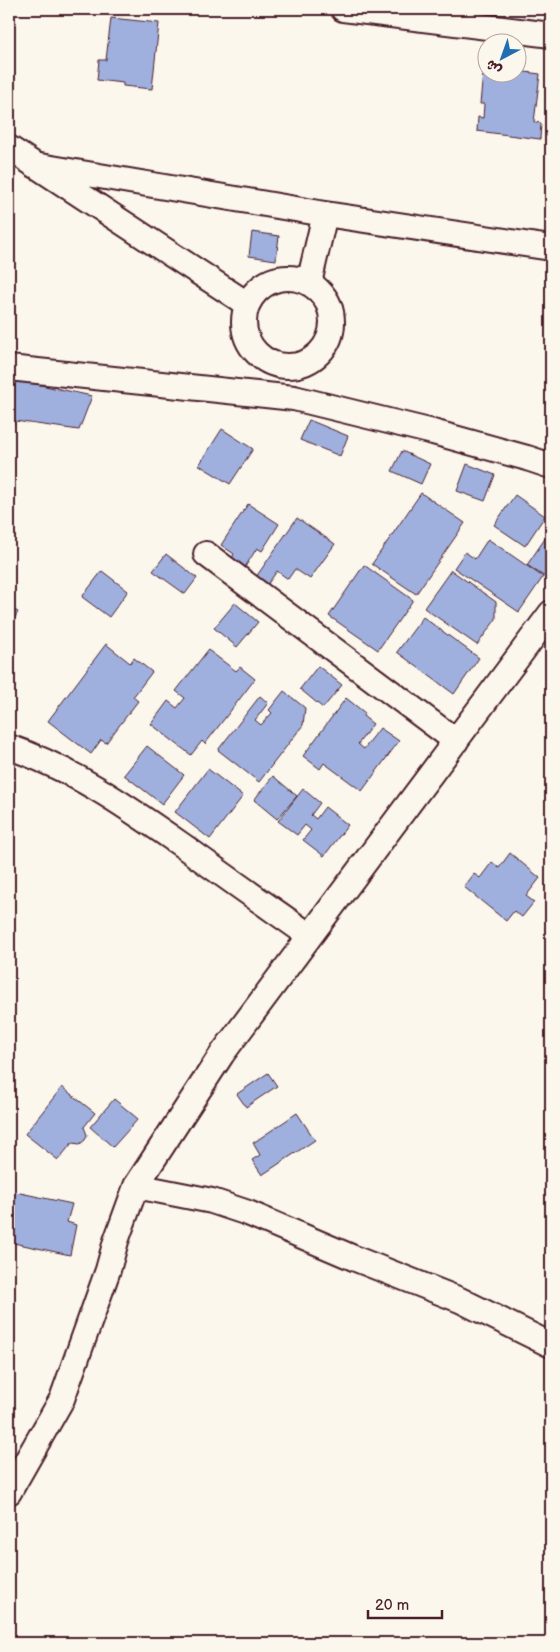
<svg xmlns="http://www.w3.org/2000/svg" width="560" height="1652" font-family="'Balsamiq Sans','Playpen Sans Arabic',sans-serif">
<rect width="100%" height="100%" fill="#fbf7ec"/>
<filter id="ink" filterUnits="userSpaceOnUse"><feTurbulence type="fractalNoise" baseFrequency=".02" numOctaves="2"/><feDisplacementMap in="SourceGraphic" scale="10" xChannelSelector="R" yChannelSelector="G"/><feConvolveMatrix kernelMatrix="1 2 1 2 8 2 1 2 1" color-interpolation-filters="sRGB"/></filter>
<g filter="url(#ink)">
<path fill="#9fb0df" stroke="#4a1f2b" d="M111 18 159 23 152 89 123 86V83L97 80 99 60H106Z
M518 71 540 74 534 122 541 123 540 139 477 131 478 117 483 118 484 104H480L483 73 501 75V72H518Z
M252 232 279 236 276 260 249 256Z
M17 380 92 396 79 430 15 421 9 435V400Z
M309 420 348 436 340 456 300 440Z
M222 429 253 449 230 484 199 465Z
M402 451 430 464 421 484 392 471Z
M467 464 495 475 485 501 457 491Z
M421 493 465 523 416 594 372 564Z
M515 495 545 516 525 546 494 525Z
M248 504 279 524 262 551 257 548 245 567 232 558 234 554 221 545Z
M297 518 335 544 310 579 295 569 288 579 277 571 267 585 256 577Z
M551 530V581L527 565Z
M488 539 543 577 519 612 454 568 465 552 475 559Z
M166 554 197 578 185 594 153 571Z
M364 565 413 600 378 650 329 616Z
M451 570 496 602V619L477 645 424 608Z
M102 571 128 591 109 617 82 597Z
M235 603 258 622 237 647 214 628Z
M9 607 18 612 9 628Z
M423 617 479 658 454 694 397 652Z
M106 644 130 663 134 658 152 672 133 697 138 701 106 743 101 740 91 754 48 721Z
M208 650 236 671 240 667 255 679 205 744 202 741 191 755 151 724 168 701 177 708 185 698 176 691Z
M318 666 342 685 323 708 300 689Z
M284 691 305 708 303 725 259 782 218 750 260 696 268 703 255 720 261 725 272 713 269 710Z
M346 698 365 713 363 716 373 724 358 744 364 749 380 728 399 741 362 791 324 763 320 769 303 756Z
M147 746 184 775 162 804 124 775Z
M208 769 243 796 210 839 175 812Z
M273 776 297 796 277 819 254 800Z
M303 789 320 803 311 815 316 819 325 807 348 825 324 856 303 840 311 830 305 825 297 835 278 821Z
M510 853 540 878 526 896 534 902 522 917 514 911 506 921 464 887 474 874 480 878 492 862 499 868Z
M268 1073 277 1086 246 1107 237 1094Z
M62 1087 95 1113 84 1127 87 1135 85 1140 80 1144 72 1143 58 1160 25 1134Z
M114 1099 138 1119 113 1147 90 1127Z
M297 1113 315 1140 262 1175 252 1160 260 1155 253 1143Z
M11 1191 72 1204 67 1222 76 1225 70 1255 9 1242V1202Z"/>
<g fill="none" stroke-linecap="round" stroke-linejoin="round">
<defs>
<path id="minor" d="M343 9 551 35
M9 148 247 304
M34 165 325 214 551 248
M244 322a44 44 0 1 1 88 0a44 44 0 1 1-88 0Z
M309 283 325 214
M9 368 294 398 433 432 527 458 551 466
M206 554 456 741
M9 747C74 769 130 809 186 848 227 878 269 907 310 936
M136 1186 212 1201 248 1213 356 1259 460 1300 551 1345
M9 1492 62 1399 108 1270 116 1241 136 1186 222 1054 551 613"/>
</defs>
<use href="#minor" stroke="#4a1f2b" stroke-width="28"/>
<use href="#minor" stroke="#fbf7ec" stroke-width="24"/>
</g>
</g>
<rect width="560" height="1652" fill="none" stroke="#fbf7ec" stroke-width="30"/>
<rect x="15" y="15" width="530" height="1622" fill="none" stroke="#4a1f2b" stroke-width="2" filter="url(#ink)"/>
<g transform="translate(502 58) rotate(221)"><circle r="24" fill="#fbf7ec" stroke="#b4a19f"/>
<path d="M0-4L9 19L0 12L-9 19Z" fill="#1f6fb2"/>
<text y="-8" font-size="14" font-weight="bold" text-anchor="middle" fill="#4a1f2b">ش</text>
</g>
<path d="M368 1610v8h74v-8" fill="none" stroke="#4a1f2b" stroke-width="2.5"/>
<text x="375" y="1610" font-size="15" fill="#4a1f2b" stroke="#fbf7ec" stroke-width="4" paint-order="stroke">20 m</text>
</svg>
